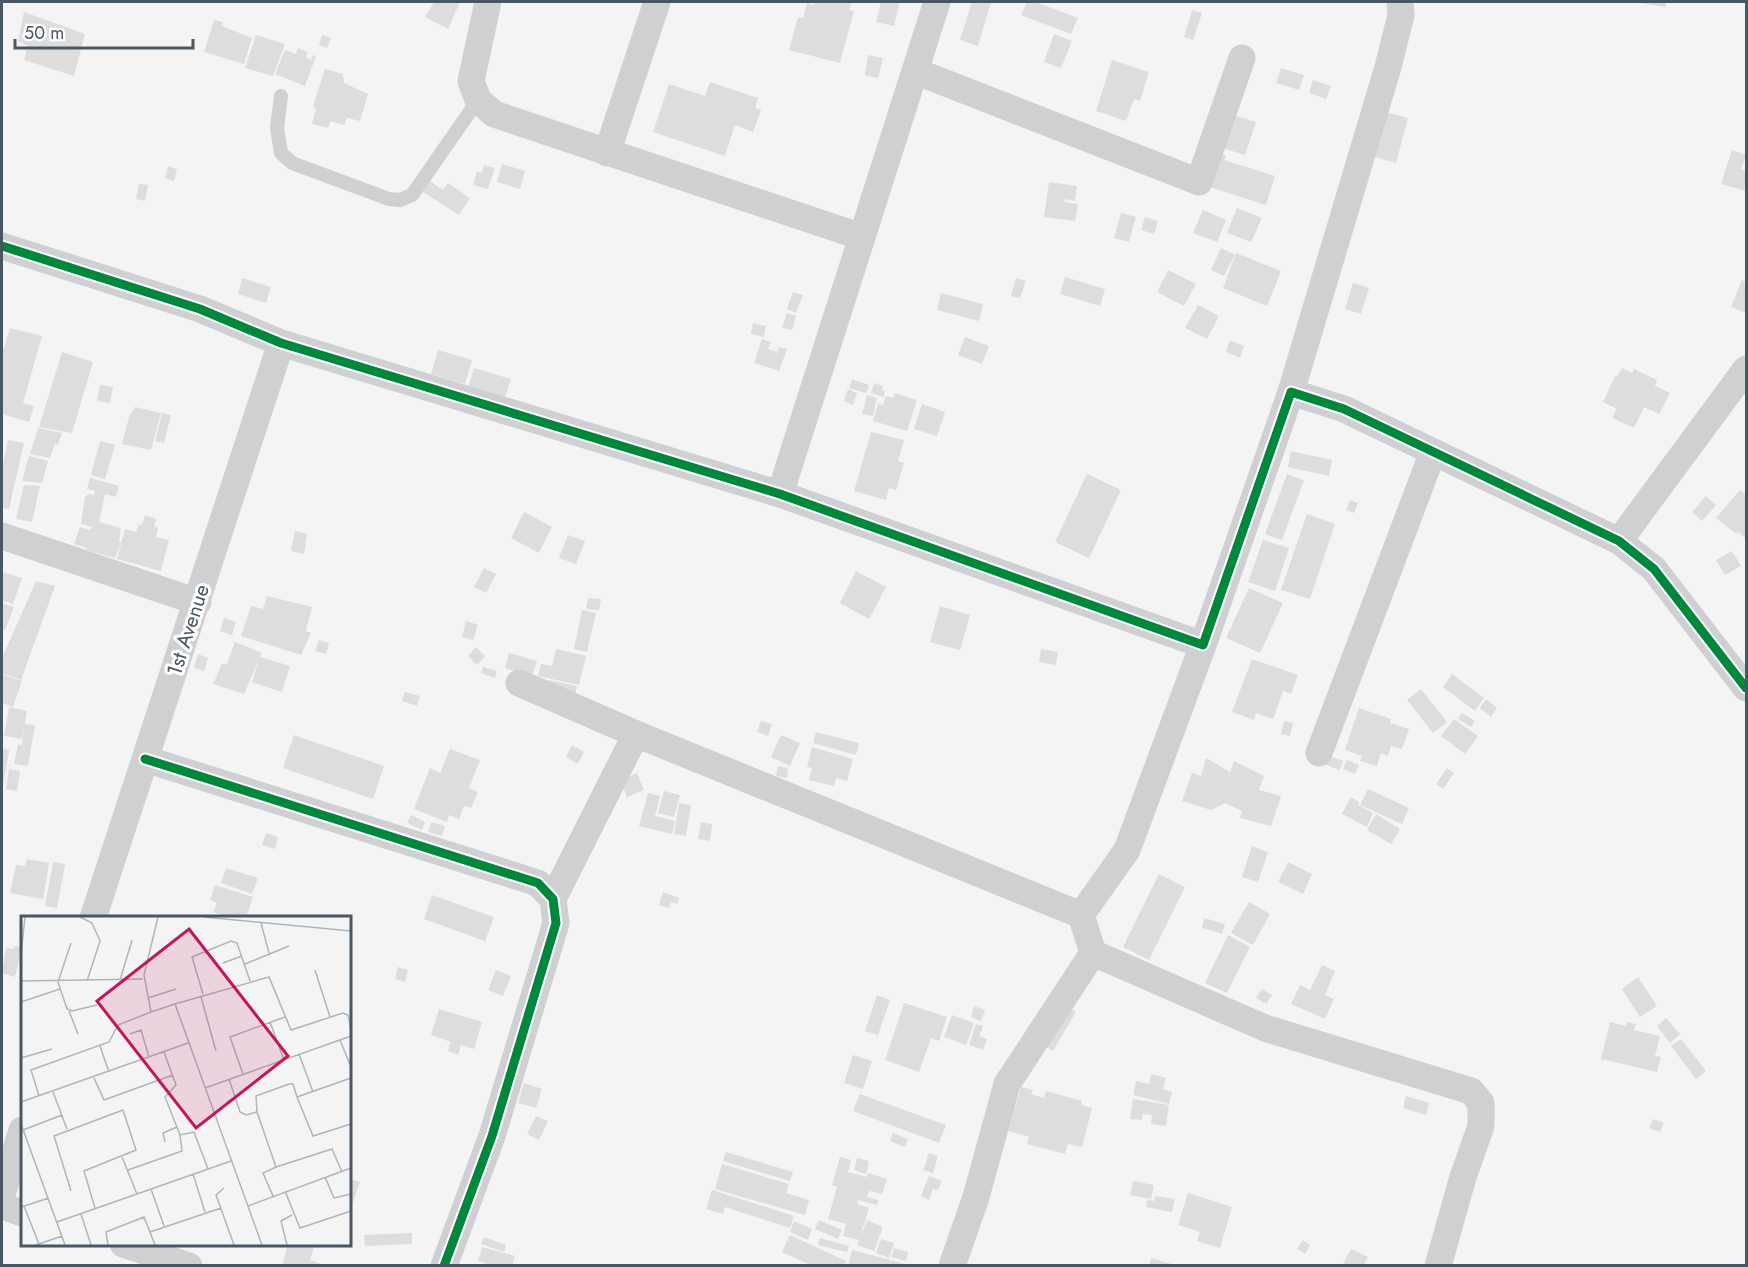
<svg xmlns="http://www.w3.org/2000/svg" width="1748" height="1267" font-family="Jost,sans-serif">
<rect width="100%" height="100%" fill="#f4f4f4"/>
<path fill="#ddddde" d="M434 2H460L448 29 425 17Z
M815 2H852L849 10 854 11 840 63 789 50 798 17 803 18 807 3 815 5Z
M881 2H900L894 26 876 22Z
M972 2H991L978 46 960 40Z
M1027 2H1035L1078 18 1071 34 1021 15Z
M1633 2H1666V7Z
M1192 10 1202 13 1193 40 1184 37Z
M24 12 85 34 74 76 24 60 28 46 18 41Z
M214 20 223 22 222 26 252 38 244 64 204 52Z
M1054 34 1072 41 1061 68 1044 62Z
M256 35 285 44 273 76 245 68Z
M322 35 331 38 327 48 319 45Z
M298 48 308 52 306 57 311 60 313 55 316 56 305 86 275 74 285 50 296 54Z
M868 55 883 58 878 78 865 75Z
M1112 60 1149 72 1140 101 1134 99 1126 121 1096 111Z
M1281 68 1304 75 1299 90 1276 83Z
M325 69 343 74 344 83 368 94 360 121 347 118 344 125 331 121 328 128 312 124 316 109 313 106Z
M1313 80 1331 86 1326 99 1309 93Z
M710 82 758 98 755 108 761 110 753 132 735 125 725 156 653 132 669 84 705 96Z
M1386 112 1408 118 1396 163 1374 157Z
M1226 113 1256 122 1245 155 1223 148 1221 154 1226 156 1224 160 1275 176 1266 205 1203 185Z
M1732 150 1746 155 1741 169 1746 171V191L1721 184Z
M502 164 525 171 520 189 497 182Z
M484 165 495 168 488 189 473 185 477 171 482 173Z
M168 166 177 169 174 181 165 178Z
M430 181 443 190 448 183 470 198 459 215 423 192Z
M1049 182 1077 186 1075 201 1065 199 1064 202 1078 204 1075 221 1044 217Z
M139 184 148 185 145 201 136 199Z
M1237 208 1262 218 1251 242 1227 233Z
M1203 210 1226 220 1217 242 1193 233Z
M1121 213 1136 217 1129 242 1114 238Z
M1145 217 1158 221 1154 234 1141 230Z
M1221 248 1235 255 1224 276 1211 270Z
M1236 253 1281 271 1267 306 1223 288Z
M1168 270 1196 284 1184 306 1157 292Z
M1065 277 1105 289 1100 306 1060 294Z
M242 278 271 287 266 303 238 294Z
M1016 278 1026 281 1020 298 1011 296Z
M1742 280 1746 282V313L1731 307Z
M1353 283 1369 288 1361 314 1345 309Z
M793 292 803 295 796 313 787 309Z
M941 293 983 304 979 321 937 310Z
M1198 305 1219 316 1207 339 1185 328Z
M787 313 796 316 792 330 782 328Z
M753 323 766 326 764 337 751 334Z
M10 328 42 336 23 403 34 406 29 422 2 414V347L4 348Z
M965 337 989 346 982 364 958 355Z
M762 339 771 342 768 349 777 352 779 347 787 349 779 371 754 363Z
M1230 340 1244 346 1240 358 1226 352Z
M438 350 472 360 465 384 431 374Z
M62 352 93 362 72 433 39 427Z
M474 368 511 379 504 400 468 388Z
M1622 368 1632 373 1634 369 1657 380 1655 386 1670 393 1659 414 1644 407 1634 428 1612 418 1617 409 1603 402 1615 376 1617 377Z
M852 379 869 385 866 393 849 388Z
M874 383 883 386 882 390 885 391 884 397 871 393Z
M100 385 113 387 110 403 97 401Z
M848 389 857 393 853 405 844 401Z
M895 393 917 400 907 431 873 421 878 404 883 405 886 396 893 398Z
M867 395 877 398 873 416 862 414Z
M922 404 945 412 937 436 914 429Z
M135 407 161 413 151 450 122 444 130 413H132Z
M162 413 171 415 164 443 155 441Z
M38 428 62 433 58 445 55 444 50 458 30 454Z
M871 432 904 440 898 461 904 463 896 490 889 488 886 500 854 491Z
M8 440 24 443 9 509 2 508V469Z
M100 441 115 445 105 479 91 475Z
M1291 451 1332 460 1329 476 1288 467Z
M29 456 48 461 42 483 22 481Z
M1087 474 1121 490 1089 558 1055 542Z
M1287 474 1304 480 1282 540 1265 534Z
M90 478 119 486 116 497 105 494 99 522 121 528 119 541 121 543 115 558 86 550 87 548 74 544 80 527 90 530 94 521 91 527 81 524 85 497 89 494 94 495 95 491 87 489Z
M24 485 40 486 32 522 16 519Z
M1740 490 1746 495V539L1738 532 1736 534 1716 518Z
M1706 496 1716 505 1702 521 1692 512Z
M1350 500 1358 503 1354 513 1346 510Z
M524 512 552 527 539 553 511 538Z
M1307 514 1335 524 1310 599 1281 590Z
M145 515 156 519 154 527 158 528 156 537 169 540 161 571 117 559 125 529 136 532 139 524 142 525Z
M295 531 307 534 304 554 291 551Z
M568 535 585 541 576 564 559 558Z
M1263 540 1289 548 1275 591 1248 582Z
M1732 551 1741 566 1725 575 1716 560Z
M484 568 496 574 486 593 474 587Z
M856 571 886 587 869 619 840 603Z
M2 572 22 578 13 604 2 600Z
M36 581 55 586 21 680 2 673V658Z
M1249 588 1283 603 1260 653 1226 638Z
M267 596 312 607 306 631 311 633 301 655 241 636 251 606 263 609Z
M588 598 601 599 599 610 586 609Z
M2 603 14 607 5 630 2 629Z
M940 606 970 615 960 650 930 642Z
M582 610 596 613 587 652 574 649Z
M224 618 236 622 232 635 220 631Z
M466 621 478 625 473 640 462 637Z
M319 640 329 643 326 654 315 651Z
M235 642 262 653 260 657 290 666 282 692 252 682 259 659 244 694 213 684 222 664H227Z
M476 647 485 656 477 665 468 656Z
M556 649 586 656 579 685 538 676 541 664 552 666Z
M1041 649 1058 652 1056 665 1039 662Z
M509 653 537 661 532 676 505 668Z
M198 654 208 658 204 671 194 668Z
M1252 659 1298 675 1291 694 1283 691 1273 719 1256 713 1254 720 1232 712Z
M483 667 497 671 495 678 481 673Z
M2 674 22 681 13 707 2 703Z
M1452 674 1484 698 1475 711 1443 687Z
M549 680 577 686 575 697 547 691Z
M1421 689 1447 722 1433 733 1407 700Z
M405 692 420 696 417 706 402 701Z
M1486 699 1497 708 1491 717 1480 708Z
M9 707 27 711 25 724 35 725 28 766 14 764 18 744 22 745 24 730 22 739 4 736Z
M1359 708 1391 719 1390 723 1409 729 1402 749 1391 746 1388 756 1381 753 1377 766 1360 761 1362 756 1345 750Z
M1462 713 1475 721 1471 727 1458 719Z
M1454 719 1478 736 1465 754 1441 736Z
M761 721 772 724 768 736 757 732Z
M1284 721 1293 723 1290 736 1281 734Z
M816 732 859 743 856 755 813 743Z
M294 735 384 766 373 799 283 768Z
M781 735 800 743 790 766 771 757Z
M572 745 584 752 578 764 566 757Z
M812 747 853 759 847 781 836 778 834 786 809 780 812 768 807 767Z
M2 748 9 750 3 786H2Z
M450 749 480 760 469 788 478 792 471 808 464 806 459 819 449 815 447 822 414 809 430 768 440 773Z
M1327 755 1343 761 1340 770 1324 764Z
M1206 758 1230 772 1234 761 1264 776 1259 790 1281 796 1271 826 1240 818 1242 811 1225 803 1211 810 1182 801 1192 773 1201 776Z
M1347 760 1359 765 1355 774 1343 769Z
M778 766 788 768 787 778 776 776Z
M1447 768 1454 773 1443 789 1436 784Z
M9 769 20 771 17 791 6 789Z
M637 773 644 790 627 797 620 781Z
M1368 789 1409 808 1402 824 1360 805Z
M664 791 680 795 674 817 658 813Z
M648 793 660 796 655 816 675 821 672 834 639 826Z
M1351 797 1359 802 1358 805 1373 813 1367 827 1342 814Z
M679 803 691 805 686 836 674 834Z
M1376 814 1400 829 1391 844 1367 830Z
M411 815 425 822 422 830 407 823Z
M431 822 445 826 442 836 428 832Z
M701 822 712 824 710 841 698 839Z
M266 833 278 837 275 849 262 845Z
M1252 846 1268 852 1258 882 1242 877Z
M27 859 49 863 43 899 10 893 16 865 25 866Z
M53 862 65 864 57 908 45 906Z
M1288 862 1312 874 1303 894 1278 882Z
M226 868 258 878 252 894 221 883Z
M1159 874 1185 887 1149 960 1123 947Z
M215 885 253 897 246 918H231L213 912 217 903 210 900Z
M663 892 679 898 677 904 671 902 669 908 659 905Z
M432 895 494 917 485 941 424 919Z
M1249 902 1270 914 1253 945 1231 933Z
M1204 918 1225 924 1222 934 1202 928Z
M1228 935 1250 947 1227 993 1205 983Z
M15 946 22 948 15 977 2 973 6 948 14 949Z
M1322 965 1335 971 1325 995 1334 999 1325 1019 1291 1004 1300 985 1310 990Z
M398 967 408 970 405 982 395 979Z
M496 970 511 976 503 996 488 990Z
M1638 977 1657 1006 1640 1017 1622 989Z
M1262 989 1272 995 1266 1004 1256 998Z
M877 995 890 1000 878 1035 865 1031Z
M904 1003 947 1017 939 1041 931 1038 919 1072 885 1060Z
M974 1006 985 1010 981 1021 971 1017Z
M1067 1006 1076 1012 1053 1051 1044 1046Z
M439 1009 482 1022 474 1049 461 1045 458 1055 448 1051 451 1042 431 1035Z
M952 1015 974 1023 966 1045 944 1037Z
M1666 1018 1680 1034 1670 1043 1657 1026Z
M1610 1022 1626 1026 1627 1022 1636 1024 1634 1030 1660 1036 1655 1056 1661 1057 1657 1072 1601 1059Z
M976 1024 983 1026 979 1036 987 1039 983 1050 969 1045Z
M1681 1039 1706 1071 1696 1079 1671 1046Z
M853 1055 872 1061 863 1089 844 1083Z
M1151 1074 1166 1078 1163 1089 1172 1092 1169 1104 1133 1095 1136 1081 1149 1084Z
M524 1083 542 1089 536 1108 518 1103Z
M1021 1087 1033 1090 1031 1094 1044 1098 1046 1091 1082 1101 1081 1105 1092 1108 1082 1147 1068 1144 1065 1154 1027 1144 1029 1137 1008 1131Z
M860 1094 946 1125 939 1143 853 1111Z
M1406 1096 1429 1103 1426 1115 1403 1108Z
M1133 1099 1169 1105 1166 1126 1151 1124 1152 1115 1143 1114 1142 1120 1130 1119Z
M536 1116 548 1121 539 1140 527 1134Z
M1653 1119 1664 1123 1660 1132 1649 1128Z
M893 1133 908 1139 905 1147 890 1141Z
M726 1152 793 1172 790 1181 723 1161Z
M929 1153 938 1156 933 1173 923 1170Z
M840 1157 851 1160 848 1172 867 1177 868 1173 887 1179 882 1194 869 1191 867 1197 878 1200 877 1205 858 1200 857 1204 869 1208 859 1240 843 1236 846 1224 828 1219 837 1187 832 1185Z
M857 1158 869 1161 866 1174 854 1170Z
M722 1164 789 1184 786 1193 809 1200 805 1215 715 1189Z
M929 1176 942 1181 938 1190 933 1189 929 1200 921 1196Z
M350 1179 360 1182 350 1210Z
M1133 1181 1154 1185 1151 1199 1130 1195Z
M712 1190 794 1216 790 1228 725 1207 723 1214 706 1209Z
M1188 1193 1232 1207 1220 1248 1197 1241 1200 1232 1178 1225Z
M1155 1196 1175 1199 1172 1212 1146 1207 1147 1200 1154 1201Z
M819 1220 842 1230 838 1239 815 1229Z
M867 1220 883 1227 874 1251 857 1245Z
M794 1221 812 1229 808 1240 790 1232Z
M412 1233V1244L365 1246 364 1235Z
M790 1235 846 1261 844 1266H812L782 1252Z
M484 1237 506 1245 504 1252 481 1244Z
M820 1238 849 1246 847 1252 818 1245Z
M881 1239 894 1243 889 1258 876 1253Z
M1303 1240 1310 1245 1305 1254 1297 1249Z
M288 1244H315L310 1260 327 1266H282Z
M482 1247 515 1256 512 1266H494L478 1261Z
M894 1248 908 1252 906 1261 891 1257Z
M1351 1249 1368 1257 1363 1266H1342Z
M852 1250 909 1265V1266H848Z
M1151 1258 1175 1265V1266H1149Z"/>
<g fill="none" stroke-linecap="round" stroke-linejoin="round">
<path stroke="#ced0d2" stroke-width="14" d="M281 96 277 128 281 153 292 163 389 199 400 200 412 195 478 100"/>
<path stroke="#ced0d2" stroke-width="27" d="M488 2 471 81 478 100 494 114 862 237
M915 71 1199 182 1242 58
M607 153 657 2
M2 246 200 309 281 343 780 494 1203 645 1291 392 1344 409 1619 541 1654 569 1746 688
M1291 392 1388 67 1401 15 1400 2
M780 494 937 2
M2 536 198 602
M1619 541 1746 369
M519 683 636 734 1081 915
M1319 753 1433 452
M145 759 538 883 553 899 556 923 492 1136 444 1266
M553 899 636 734
M93 918 281 343
M1093 953 1265 1028 1471 1091 1481 1103V1126L1463 1177 1438 1266
M2 1194 22 1130
M2 1206 22 1213
M123 1244 189 1266
M952 1266 976 1197 1007 1084 1093 953 1081 915 1127 850 1203 645"/>
<defs>
<path id="cycleway" d="M2 246 200 309 281 343 780 494 1203 645 1291 392 1344 409 1619 541 1654 569 1746 688
M145 759 538 883 553 899 556 923 492 1136 444 1266"/>
</defs>
<use href="#cycleway" stroke="#fff" stroke-width="13"/>
<use href="#cycleway" stroke="#00873e" stroke-width="9"/>
</g>
<g text-anchor="middle" stroke-width="6" stroke-linejoin="round" paint-order="stroke">
<g font-size="21" fill="#4a5661" stroke="#fff">
<text transform="translate(188 630) rotate(-72)" y="7">1st Avenue</text>
</g>
</g>
<g transform="translate(21 916)">
<rect width="330" height="330" fill="#f4f4f4"/>
<path fill="none" stroke="#b0b5b9" stroke-width="1.5" d="M59 1 71 7 79 25 66 65M137 1 123 59 129 91 130 96 154 88 241 329M183 1 330 15M240 7 248 37M50 27 37 66 46 93 51 95 76 89M0 38 4 1M202 47 221 40M224 48 268 30M294 54 309 101M99 64 111 24M0 65 122 63M182 78 171 41 210 25 216 27 229 65M180 81 195 135M127 82 155 73M0 86 39 73M154 88 248 61 270 114 322 97 327 99 330 114M48 95 57 118M249 106 263 144M109 118 120 114 128 141M319 124 330 151M79 130 88 156M143 136 155 169 144 181 159 219 173 216 187 253M278 138 292 176M0 142 31 133M222 158 209 121 264 101M73 162 83 184 152 159M208 163 219 196 225 199 236 196 235 180 268 168H272L276 181 330 162M184 172 330 120M32 176 46 213M18 180 10 154 88 126 97 109 130 96M276 181 292 220 330 208M0 186 167 127M236 196 255 251M0 208 44 329M2 214 41 199M144 226 142 217 156 211M101 241 116 278M107 254 161 235 159 219M172 258 184 296M304 261 313 282 330 278M203 272 195 279 213 329M130 273 143 310M50 275 33 220 102 194 115 234 63 255 74 292M264 275 279 312 330 295M252 280 242 257 255 251 311 233 321 256M3 290 18 328M227 290 330 252M0 291 28 282M60 298 70 329M36 306 210 245M129 316 200 292M15 329 41 320M87 329 85 316 123 301 134 329M266 329 260 305 271 299"/>
<path fill="#c2185b" fill-opacity="0.15" stroke="#c2185b" stroke-width="3" d="M168 13 267 140 175 212 76 85Z"/>
<rect width="330" height="330" fill="none" stroke="#4a5661" stroke-width="3"/>
</g>
<rect width="1748" height="1267" fill="none" stroke="#4a5661" stroke-width="6"/>
<path d="M15 39v9h178v-9" fill="none" stroke="#4a5661" stroke-width="3"/>
<text x="24" y="39" font-size="18" fill="#4a5661" stroke="#ffffff" stroke-width="4.5" paint-order="stroke">50 m</text>
</svg>
